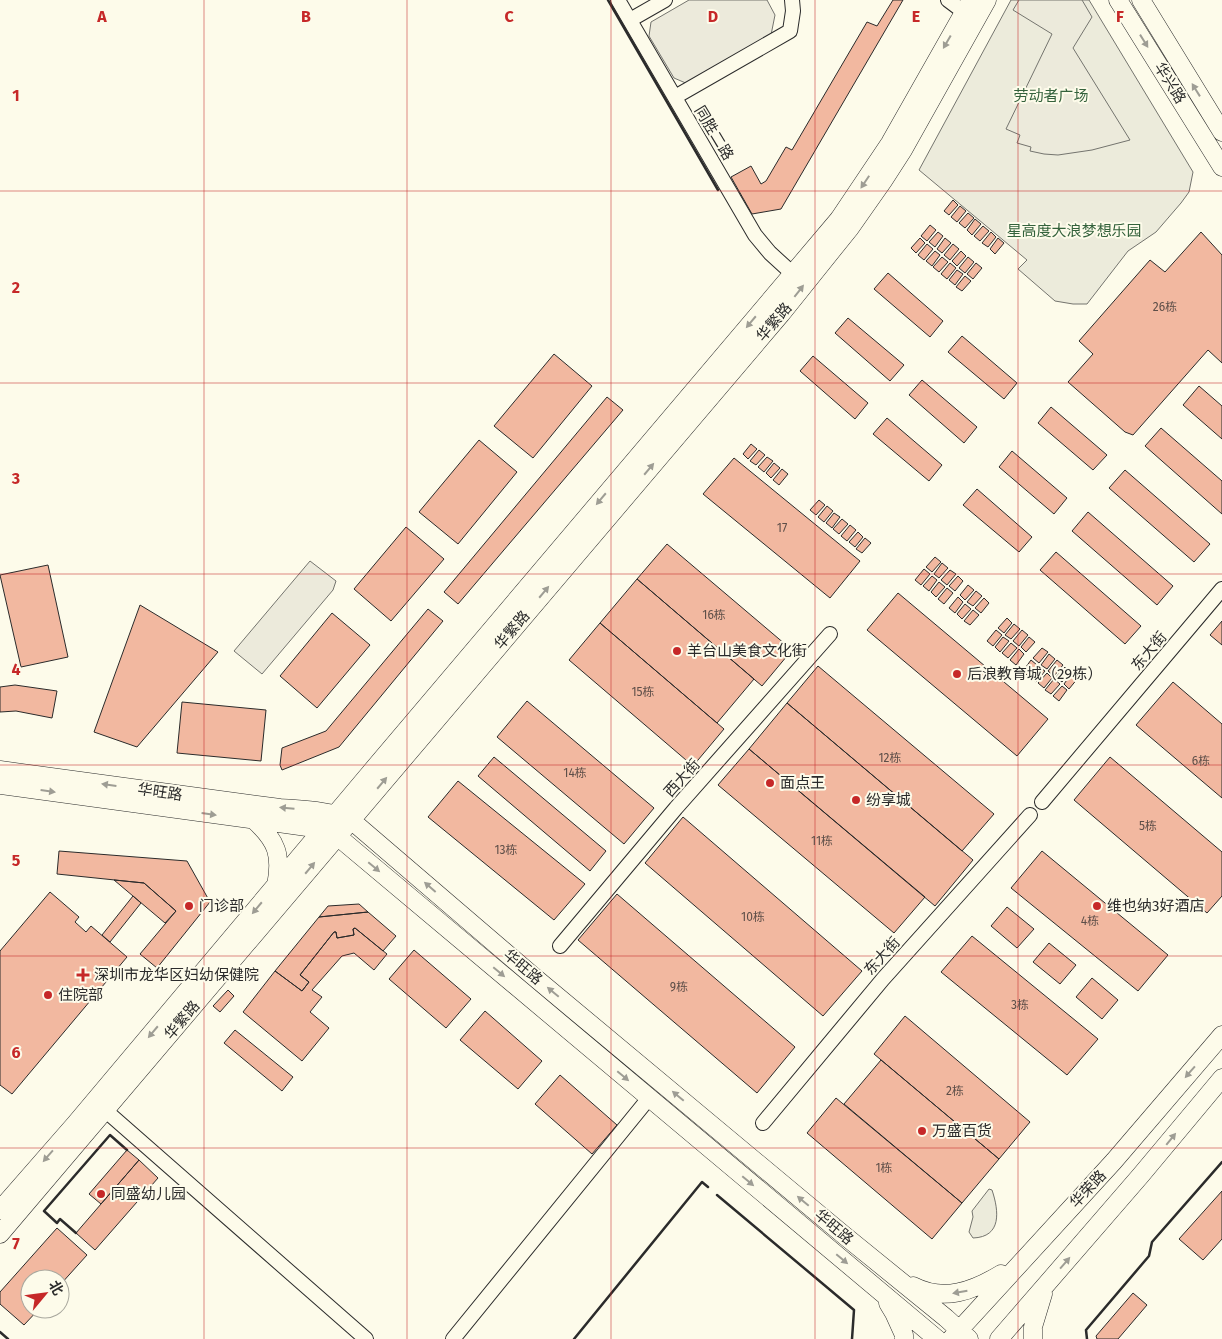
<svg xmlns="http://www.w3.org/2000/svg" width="1222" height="1339" font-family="'Fira Sans','Noto Sans SC',sans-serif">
<rect width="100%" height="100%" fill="#fdfbea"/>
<path fill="#ecebdb" stroke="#74746e" d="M1011 0H1089L1193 172 1189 192 1181 203 1156 232 1128 251 1087 304H1073L1055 301 1018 269 1027 260 919 170Z
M989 1189 992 1190C999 1211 1002 1237 973 1238L969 1232 973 1217 972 1211Z"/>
<path fill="#eceadb" stroke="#74746e" d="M689 0H767L775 15 771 35 688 84 674 78 649 36 651 22Z
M1019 0H1082L1092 17 1073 48 1130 140 1092 150 1058 155 1044 154 1030 151 1031 147 1017 143 1020 135 1006 129 1052 34 1013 10Z
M310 561 336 581 333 590 262 674 234 651Z"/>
<path fill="#f2b8a0" stroke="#2b2b2b" d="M893 0H903L781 209 752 214 731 177 751 166 761 184 766 181 786 147 792 150 867 22 877 26Z
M953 200 958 205 949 215 944 211Z
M960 206 966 211 957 222 951 217Z
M968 213 974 218 965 228 959 223Z
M975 219 981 224 972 235 967 230Z
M930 225 936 230 927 241 921 236Z
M983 226 989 231 980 241 974 236Z
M938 232 943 236 935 247 929 242Z
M991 232 996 237 988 247 982 243Z
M1201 232 1222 255V363L1208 350 1133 435 1125 432 1068 382 1093 354 1079 341 1150 260 1165 272Z
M920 238 925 243 916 253 911 248Z
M945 238 951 243 942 253 937 249Z
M998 238 1004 243 995 254 990 249Z
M927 244 933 249 924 260 918 255Z
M953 244 959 249 950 260 944 255Z
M935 251 940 255 932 266 926 261Z
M961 251 966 256 957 266 952 261Z
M942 257 948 262 939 272 933 267Z
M968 257 974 262 965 273 959 268Z
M950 263 956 268 947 279 941 274Z
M976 263 982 268 973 279 967 274Z
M957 270 963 274 955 285 949 280Z
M888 273 943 321 930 337 874 289Z
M965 276 971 281 962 291 956 287Z
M848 318 904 365 890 381 835 333Z
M962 336 1017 383 1004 399 948 352Z
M554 354 592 386 533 458 494 426Z
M813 356 868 403 855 419 800 371Z
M922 380 977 427 964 443 909 395Z
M1199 386 1222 406V439L1183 405Z
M607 397 623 410 458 604 444 592Z
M1051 407 1107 455 1093 470 1038 423Z
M887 418 942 465 929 481 873 434Z
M1161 428 1222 481V514L1145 446Z
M479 440 517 472 458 544 419 512Z
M751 444 757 449 748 459 743 454Z
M759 450 765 455 756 465 750 461Z
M1012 451 1067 498 1054 514 999 467Z
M767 457 773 461 764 472 758 467Z
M734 458 860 561 830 598 703 494Z
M774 463 780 468 771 478 766 473Z
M782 469 788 474 779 485 773 480Z
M1125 470 1210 544 1194 562 1109 488Z
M977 489 1032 537 1019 552 963 505Z
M819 500 825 505 816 515 810 510Z
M827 506 833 511 824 522 818 517Z
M1088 512 1173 586 1157 605 1072 531Z
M834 513 840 517 832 528 826 523Z
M842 519 848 524 839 534 833 529Z
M850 525 856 530 847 541 841 536Z
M406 527 444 559 391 621 354 589Z
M858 532 863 537 855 547 849 542Z
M865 538 871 543 862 553 856 549Z
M667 544 792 650 762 686 637 579Z
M1056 552 1141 626 1125 644 1040 570Z
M935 557 941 562 932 572 926 567Z
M942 563 948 568 939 578 934 574Z
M48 565 68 657 21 667 0 575Z
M924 569 930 574 921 585 915 580Z
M950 570 956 574 947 585 941 580Z
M932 576 937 580 929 591 923 586Z
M958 576 963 581 955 591 949 586Z
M637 579 754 679 717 723 600 623Z
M939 582 945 587 936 597 931 592Z
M968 585 974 590 965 600 960 595Z
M947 588 953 593 944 604 938 599Z
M976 591 982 596 973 606 967 602Z
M898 593 1048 719 1017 756 867 630Z
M958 597 963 602 955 613 949 608Z
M984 598 989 603 981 613 975 608Z
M965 604 971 609 962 619 957 614Z
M140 605 218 652 137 747 94 732Z
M428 609 443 621 339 747 282 770 280 765 282 748 326 731Z
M973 610 979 615 970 625 964 621Z
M332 613 370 645 317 708 280 676Z
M1007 618 1012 623 1004 633 998 628Z
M1222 621V645L1210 635Z
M600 623 724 729 693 766 569 660Z
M1014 624 1020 629 1011 639 1005 635Z
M996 630 1002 635 993 646 987 641Z
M1022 630 1028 635 1019 646 1013 641Z
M1003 637 1009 641 1000 652 995 647Z
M1029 637 1035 642 1026 652 1021 647Z
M1011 643 1017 648 1008 658 1002 653Z
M1042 648 1048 652 1039 663 1033 658Z
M1019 649 1024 654 1016 665 1010 660Z
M1049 654 1055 659 1047 669 1041 665Z
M1031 660 1037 665 1028 676 1023 671Z
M1057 660 1063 665 1054 676 1048 671Z
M818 666 994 814 962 851 787 703Z
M1039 667 1045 671 1036 682 1030 677Z
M1065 667 1070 672 1062 682 1056 677Z
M1047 673 1052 678 1044 688 1038 683Z
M1072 673 1078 678 1069 689 1064 684Z
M1054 679 1060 684 1051 694 1045 690Z
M1173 682 1222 724V798L1136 725Z
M15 685 57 691 52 718 16 711 0 712V687Z
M1062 686 1067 690 1059 701 1053 696Z
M527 701 654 808 624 844 497 737Z
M182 702 266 710 261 761 177 753Z
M787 703 973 860 935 906 749 749Z
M749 749 925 897 894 933 718 785Z
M494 757 606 851 590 871 478 776Z
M1110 757 1222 852V896L1207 913 1074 800Z
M458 781 585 884 554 920 428 817Z
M683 817 862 971 823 1016 645 863Z
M59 851 187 861 210 902 157 968 140 954 176 911 144 883 57 874Z
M1042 851 1168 955 1138 991 1011 888Z
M114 880 144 883 176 911 165 923Z
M50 892 79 917 75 922 86 932 91 926 127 957 12 1094 0 1085V951Z
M617 894 795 1047 757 1093 578 940Z
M133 896 141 903 110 942 102 935Z
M359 904 368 912 319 917 328 906Z
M1007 907 1034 929 1017 948 991 926Z
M368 912 396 936 383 951 355 928 353 929 354 935 337 938 336 932H334L300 975 309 982 302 991 275 971 319 917Z
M355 928 387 954 374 970 354 953 342 956 312 990 322 997 310 1012 329 1028 302 1061 243 1012 275 971 302 991 309 982 300 975 334 932H336L337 938 354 935 353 929Z
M972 936 1098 1039 1067 1075 941 972Z
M1049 943 1076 965 1060 984 1033 962Z
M414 950 471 999 446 1028 389 979Z
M1092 978 1118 1000 1102 1019 1076 997Z
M228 990 234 996 220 1012 213 1006Z
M485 1011 542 1061 518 1089 460 1040Z
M905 1016 1030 1122 999 1159 874 1054Z
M235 1030 293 1077 282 1091 224 1043Z
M881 1060 999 1159 962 1203 844 1104Z
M560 1075 617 1125 592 1154 535 1104Z
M836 1098 962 1203 932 1239 807 1133Z
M127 1150 139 1160 101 1204 89 1194Z
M139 1160 158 1178 95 1250 76 1233Z
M1222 1191V1239L1203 1260 1179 1239Z
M57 1228 87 1255 60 1285V1279H30V1309H39L24 1325 0 1304V1292Z
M1133 1293 1147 1305 1118 1339H1097L1096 1336Z"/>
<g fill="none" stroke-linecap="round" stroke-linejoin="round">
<defs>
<path id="minor" d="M618 0 755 235 770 253 793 274
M948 0 964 12
M630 20 665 0
M675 97 790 31 793 11 792 0
M1042 802 1222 589
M560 946 676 808 830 634
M106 1111 366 1339
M763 1123 883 979 1030 815
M453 1339 649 1098"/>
<path id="major" d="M1118 0 1222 167
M1141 0 1222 132
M0 770 280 808C305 810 328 810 351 820L533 976 845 1236 946 1318 969 1339
M0 785 307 827 322 830 337 836 937 1339
M254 820C277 841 282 855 276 886
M0 1210 76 1123 370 773 839 219 890 143 971 0
M0 1234 781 314 850 228 883 181 903 150 987 0
M913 1286C944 1302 973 1291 1001 1274
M888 1303 894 1313 904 1335V1339
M951 1339 1114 1161 1222 1035
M999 1339 1141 1175 1222 1078
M1033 1339V1327L1043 1294"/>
</defs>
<use href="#minor" stroke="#2b2b2b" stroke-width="16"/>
<use href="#major" stroke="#2b2b2b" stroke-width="19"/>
<use href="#minor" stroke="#fdfbea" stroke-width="14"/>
<use href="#major" stroke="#fdfbea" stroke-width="18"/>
<path stroke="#2b2b2b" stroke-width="2.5" d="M608 0 718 190
M717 1195 854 1310 852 1339
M76 1233 60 1219 57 1223 44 1211 110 1135 127 1150
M0 1332 8 1339
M574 1339 702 1182 708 1187
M1087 1339 1086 1330 1149 1256 1152 1242 1222 1162"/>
</g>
<defs><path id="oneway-solid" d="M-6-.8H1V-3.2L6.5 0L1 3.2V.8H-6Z" transform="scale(1.25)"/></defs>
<g fill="#9e9d94">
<use href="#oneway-solid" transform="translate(1144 41) rotate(58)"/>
<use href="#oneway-solid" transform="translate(947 42) rotate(120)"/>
<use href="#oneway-solid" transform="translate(1196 90) rotate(-122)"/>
<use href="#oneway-solid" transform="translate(865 182) rotate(124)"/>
<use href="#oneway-solid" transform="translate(799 291) rotate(-52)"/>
<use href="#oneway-solid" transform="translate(751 322) rotate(130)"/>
<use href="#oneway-solid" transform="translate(649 469) rotate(-50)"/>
<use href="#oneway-solid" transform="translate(601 499) rotate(130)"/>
<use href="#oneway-solid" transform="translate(544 592) rotate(-50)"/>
<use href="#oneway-solid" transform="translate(382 783) rotate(-50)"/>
<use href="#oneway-solid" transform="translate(109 785) rotate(-172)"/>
<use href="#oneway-solid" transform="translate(48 791) rotate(8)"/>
<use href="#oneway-solid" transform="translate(287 808) rotate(-175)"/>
<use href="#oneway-solid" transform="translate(209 814) rotate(8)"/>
<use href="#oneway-solid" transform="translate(374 867) rotate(40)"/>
<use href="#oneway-solid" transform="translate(310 868) rotate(-50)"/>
<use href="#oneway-solid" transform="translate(430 887) rotate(-139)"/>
<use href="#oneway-solid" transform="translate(257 908) rotate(130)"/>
<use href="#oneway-solid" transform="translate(499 972) rotate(40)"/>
<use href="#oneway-solid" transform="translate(553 992) rotate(-140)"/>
<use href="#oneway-solid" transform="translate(153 1032) rotate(130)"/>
<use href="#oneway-solid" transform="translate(1190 1072) rotate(131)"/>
<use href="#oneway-solid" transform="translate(623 1076) rotate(40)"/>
<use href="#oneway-solid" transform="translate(678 1096) rotate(-140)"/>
<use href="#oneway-solid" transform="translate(1171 1139) rotate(-51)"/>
<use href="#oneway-solid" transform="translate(48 1156) rotate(131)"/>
<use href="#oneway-solid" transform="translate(748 1181) rotate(40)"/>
<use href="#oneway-solid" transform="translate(803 1201) rotate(-140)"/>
<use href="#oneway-solid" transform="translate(842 1259) rotate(40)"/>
<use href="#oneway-solid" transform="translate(1065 1263) rotate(-49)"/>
<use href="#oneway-solid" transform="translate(960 1292) rotate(170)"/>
</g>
<path fill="none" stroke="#c62828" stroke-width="1" stroke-opacity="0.55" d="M204 0V1339M407 0V1339M611 0V1339M815 0V1339M1018 0V1339M0 191H1222M0 383H1222M0 574H1222M0 765H1222M0 956H1222M0 1148H1222"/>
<g fill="#c62828" stroke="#fdfbea" stroke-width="2">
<circle cx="677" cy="651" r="5"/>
<circle cx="957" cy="674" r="5"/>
<circle cx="770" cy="783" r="5"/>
<circle cx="856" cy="800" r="5"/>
<circle cx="189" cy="906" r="5"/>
<circle cx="1097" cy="906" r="5"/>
<path d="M80.5 967.5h5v5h5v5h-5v5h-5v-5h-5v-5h5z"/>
<circle cx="48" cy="995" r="5"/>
<circle cx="922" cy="1131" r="5"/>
<circle cx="101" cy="1194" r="5"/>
</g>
<g text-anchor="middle" stroke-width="4" stroke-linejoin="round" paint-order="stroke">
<g font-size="12" fill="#5d4e48">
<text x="1165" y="311">26栋</text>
<text x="782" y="532">17</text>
<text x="714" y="619">16栋</text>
<text x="643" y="696">15栋</text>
<text x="890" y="762">12栋</text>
<text x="1201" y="765">6栋</text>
<text x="575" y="777">14栋</text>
<text x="1148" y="830">5栋</text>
<text x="822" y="845">11栋</text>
<text x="506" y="854">13栋</text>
<text x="753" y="921">10栋</text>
<text x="1090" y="925">4栋</text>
<text x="679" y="991">9栋</text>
<text x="1020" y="1009">3栋</text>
<text x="955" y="1095">2栋</text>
<text x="884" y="1172">1栋</text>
</g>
<g font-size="15" fill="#2b2b2b" stroke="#fdfbea">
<text transform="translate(1170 83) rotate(58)" y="5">华兴路</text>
<text transform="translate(714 133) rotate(59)" y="5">同胜二路</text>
<text transform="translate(774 322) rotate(-50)" y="5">华繁路</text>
<text transform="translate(512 630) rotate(-50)" y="5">华繁路</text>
<text transform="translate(1149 651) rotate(-50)" y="5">东大街</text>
<text transform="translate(682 778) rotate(-48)" y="5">西大街</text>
<text transform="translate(160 792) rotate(8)" y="5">华旺路</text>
<text transform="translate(882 956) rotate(-48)" y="5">东大街</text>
<text transform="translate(523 967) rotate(40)" y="5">华旺路</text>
<text transform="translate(182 1020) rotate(-50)" y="5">华繁路</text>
<text transform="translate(1088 1189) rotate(-47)" y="5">华荣路</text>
<text transform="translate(834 1227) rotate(40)" y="5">华旺路</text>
</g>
<g font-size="15" fill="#34623c" stroke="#fdfbea">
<text x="1051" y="101">劳动者广场</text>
<text x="1074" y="236">星高度大浪梦想乐园</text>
</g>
<g font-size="15" fill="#2b2b2b" stroke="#fdfbea" text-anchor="start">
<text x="687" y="656">羊台山美食文化街</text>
<text x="967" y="679">后浪教育城（29栋）</text>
<text x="780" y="788">面点王</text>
<text x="866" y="805">纷享城</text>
<text x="199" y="911">门诊部</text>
<text x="1107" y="911">维也纳3好酒店</text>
<text x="94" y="980">深圳市龙华区妇幼保健院</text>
<text x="58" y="1000">住院部</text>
<text x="932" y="1136">万盛百货</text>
<text x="111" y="1199">同盛幼儿园</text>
</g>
</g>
<g font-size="16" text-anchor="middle" font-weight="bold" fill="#c62828" stroke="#fdfbea" stroke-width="4" stroke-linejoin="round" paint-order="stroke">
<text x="102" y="22">A</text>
<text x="306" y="22">B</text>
<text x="509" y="22">C</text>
<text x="713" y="22">D</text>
<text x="916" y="22">E</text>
<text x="1120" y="22">F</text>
<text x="16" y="101">1</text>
<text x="16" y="293">2</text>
<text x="16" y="484">3</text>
<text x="16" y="675">4</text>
<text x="16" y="866">5</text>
<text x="16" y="1058">6</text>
<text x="16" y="1249">7</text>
</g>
<g transform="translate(45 1294) rotate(61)"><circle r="24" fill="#fdfbea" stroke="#a9a89e"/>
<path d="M0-4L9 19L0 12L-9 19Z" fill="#c62828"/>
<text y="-8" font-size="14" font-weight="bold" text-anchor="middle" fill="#2b2b2b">北</text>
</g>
</svg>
